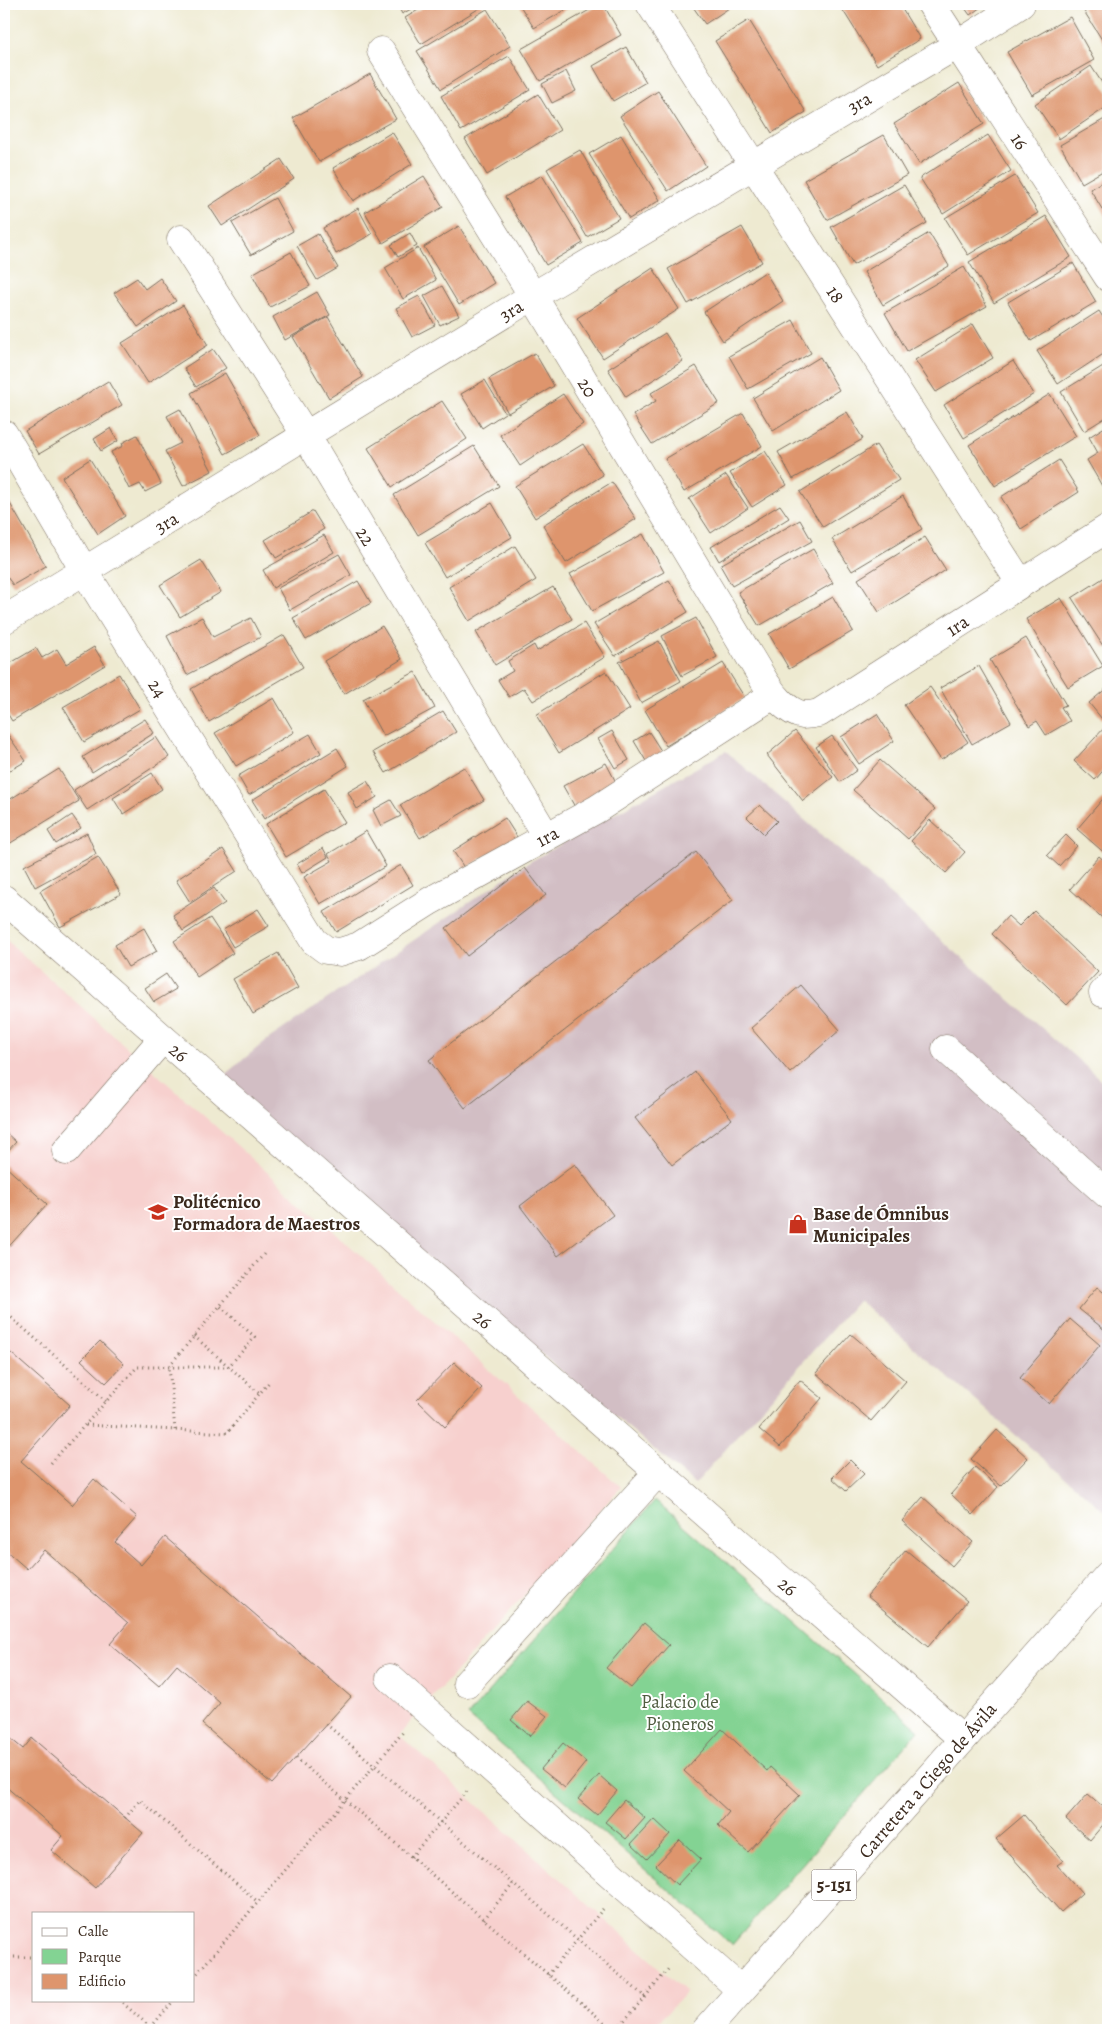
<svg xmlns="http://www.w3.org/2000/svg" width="1112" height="2034" font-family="Alegreya,serif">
<rect width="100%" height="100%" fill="#fff"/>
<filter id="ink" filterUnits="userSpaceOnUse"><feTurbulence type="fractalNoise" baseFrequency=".02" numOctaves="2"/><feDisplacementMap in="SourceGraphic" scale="10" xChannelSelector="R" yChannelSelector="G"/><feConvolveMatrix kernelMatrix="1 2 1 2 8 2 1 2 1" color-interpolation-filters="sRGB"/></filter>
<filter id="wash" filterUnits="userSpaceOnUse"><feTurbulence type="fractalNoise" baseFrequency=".0096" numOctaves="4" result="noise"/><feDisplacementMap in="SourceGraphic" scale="20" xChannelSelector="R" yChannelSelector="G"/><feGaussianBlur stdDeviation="1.12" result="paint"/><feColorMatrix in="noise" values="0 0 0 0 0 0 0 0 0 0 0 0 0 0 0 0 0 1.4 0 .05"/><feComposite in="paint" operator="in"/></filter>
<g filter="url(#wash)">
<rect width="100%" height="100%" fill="#eeead1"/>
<path fill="#f7d0ce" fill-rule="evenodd" d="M4 938 621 1487 399 1735 686 1992 651 2030H4ZM34 1913H194V2000H34Z"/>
<path fill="#d2bec4" d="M726 751 1108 1086V1514L858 1300 695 1484 218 1080 267 1040 526 864Z"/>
<path fill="#83d393" stroke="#5f7e58" d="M655 1500 919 1730 732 1945 468 1716Z"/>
<g id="blocks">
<path fill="#de956d" d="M397 4H420L402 14Z
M428 4H481L483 6 421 44 405 18Z
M519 4H576L534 28Z
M600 4H603L621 35 540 81 521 49Z
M691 4H735L705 24Z
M839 4H899L920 39 877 65Z
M962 4H985L970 15Z
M1089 4H1108V45L1106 46 1082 8Z
M487 9 510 46 441 89 417 51Z
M1070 17 1094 60 1032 95 1007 52Z
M749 20 806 112 772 133 715 41Z
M626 47 646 82 613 101 593 66Z
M509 56 530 90 461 131 441 96Z
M1091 66 1108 92V106L1059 139 1035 104Z
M566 71 576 91 552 103 542 84Z
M370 74 396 119 319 162 293 118Z
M959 83 984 124 919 164 894 124Z
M658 91 706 166 668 191 620 116Z
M538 94 560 130 487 175 465 139Z
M1108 117V168L1082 183 1060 145Z
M392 132 412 164 353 201 333 168Z
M621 135 660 200 629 219 589 154Z
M884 135 907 175 827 220 804 180Z
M988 135 1011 171 943 214 920 178Z
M580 150 619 218 587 237 547 169Z
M281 159 294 179 222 226 209 206Z
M542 175 583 243 546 265 505 197Z
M424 176 443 207 383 243 365 212Z
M1015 176 1038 213 968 255 945 218Z
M1108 178V219L1090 189Z
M904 185 927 223 853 265 831 227Z
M275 198 293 231 251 255 232 223Z
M358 208 372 234 336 254 323 228Z
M1046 216 1071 257 994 303 969 262Z
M459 226 494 283 459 305 424 247Z
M742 227 762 262 688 304 668 269Z
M410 233 417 246 398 257 391 245Z
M929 233 949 266 883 305 864 272Z
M318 234 338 268 317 280 297 246Z
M418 248 436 280 403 299 385 268Z
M291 252 310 286 270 307 252 274Z
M1073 263 1096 302 1031 341 1008 302Z
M964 267 987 306 907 351 885 313Z
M653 268 679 309 603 358 577 318Z
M765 272 783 301 723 341 704 312Z
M137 278 145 289 160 278 176 301 138 327 114 293Z
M442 286 459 316 440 325 424 296Z
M317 292 330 315 285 340 273 317Z
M419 296 435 325 412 337 396 308Z
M183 305 208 345 148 383 122 343Z
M1099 311 1108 325V351L1058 384 1037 351Z
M328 317 363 377 329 398 293 337Z
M793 320 811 353 748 389 729 356Z
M973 324 993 358 936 392 915 360Z
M665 333 683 361 626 397 608 369Z
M213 349 226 368 196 387 184 368Z
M535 353 554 386 508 413 489 379Z
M820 357 839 390 773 431 753 398Z
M1013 361 1034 394 964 438 944 405Z
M1108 363V416L1084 431 1061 392Z
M696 366 719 403 652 444 633 415 656 401 651 393Z
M225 373 260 435 225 454 191 393Z
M485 380 505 413 482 428 461 394Z
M108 381 122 405 39 454 25 431Z
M563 394 583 424 520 466 500 435Z
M1050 394 1076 436 995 486 969 445Z
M442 401 467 439 392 487 368 448Z
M180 409 212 471 183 486 165 451 181 443 167 416Z
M847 412 863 439 793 479 778 452Z
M743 413 762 446 684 492 665 459Z
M1108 425V482L1102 486 1087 460 1098 453 1089 437Z
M111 428 118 441 101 451 94 439Z
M137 435 161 484 145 492 140 484 129 489 111 452 123 446 122 443Z
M583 444 603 475 535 518 515 486Z
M876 445 899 480 823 527 800 492Z
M474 446 499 486 418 535 394 495Z
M765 451 787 485 752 507 730 473Z
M90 459 125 516 98 534 62 477Z
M1059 460 1079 492 1021 529 1001 497Z
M726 475 748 508 711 533 689 499Z
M612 482 636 519 566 563 543 525Z
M4 493 46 566 13 585 4 573Z
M903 496 922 529 852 571 832 539Z
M492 503 512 537 445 577 425 543Z
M780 505 789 518 719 561 711 547Z
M313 511 324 529 276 558 265 540Z
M800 520 812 541 732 586 720 565Z
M643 534 664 572 592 611 570 574Z
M324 535 334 552 273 588 263 570Z
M925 537 946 570 879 612 858 579Z
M515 546 536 580 469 621 449 587Z
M813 549 833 583 759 626 738 592Z
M339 554 351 575 290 610 278 588Z
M201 560 221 592 180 617 160 585Z
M1105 577 1108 582V647L1105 649 1072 598Z
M669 580 688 612 615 656 594 624Z
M358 581 371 603 306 640 293 618Z
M553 587 572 619 495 665 476 632Z
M833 597 853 631 789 669 769 634Z
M1061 598 1103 666 1068 687 1026 619Z
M202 617 213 637 251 618 261 637 187 675 167 636Z
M696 618 717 657 682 676 662 636Z
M584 623 605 657 533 701 524 688 509 697 498 680 513 671 508 661 534 645 537 651Z
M382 626 402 659 344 694 324 661Z
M284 635 303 667 209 722 191 689Z
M1026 638 1066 705 1061 707 1070 721 1046 735 1037 721 1029 726 990 660Z
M659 641 681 681 641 703 619 662Z
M94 647 105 665 12 721 4 708V667L36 648 42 658 57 649 66 664Z
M723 663 745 698 666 746 645 710Z
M979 666 1011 722 972 744 940 688Z
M606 671 630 709 559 753 536 715Z
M415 672 435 708 383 736 363 699Z
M119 674 140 709 84 742 63 707Z
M930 687 968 742 941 760 904 705Z
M1108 687V714L1102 719 1089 703Z
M274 698 294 732 236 766 215 733Z
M443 711 456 732 386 773 373 752Z
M877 714 894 741 859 764 841 737Z
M145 719 154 733 92 772 83 757Z
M1105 727 1108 730V765L1095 780 1074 761Z
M4 729 26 761 4 774Z
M612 731 629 760 615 768 598 739Z
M795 731 833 777 803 801 767 755Z
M649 732 665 757 649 766 634 741Z
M310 734 321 753 249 795 238 776Z
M832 736 857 770 840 782 816 747Z
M156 737 169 757 87 810 74 790Z
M337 748 348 766 264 819 252 800Z
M880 760 935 809 908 839 853 790Z
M606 763 617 784 575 807 563 786Z
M464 767 484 800 420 838 400 805Z
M59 769 79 801 4 847V803Z
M152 773 162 789 123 814 113 798Z
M367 781 377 797 357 809 348 792Z
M324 789 345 822 286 857 266 824Z
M1108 793V856L1077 829Z
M391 800 401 816 381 826 373 810Z
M760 805 777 821 764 834 747 817Z
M72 815 81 828 56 844 48 831Z
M505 818 517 837 465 869 453 851Z
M930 820 965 852 946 873 911 841Z
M366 831 386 866 320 904 304 877 332 861 328 854Z
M87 833 96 854 35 887 24 866Z
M1066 835 1077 846 1059 866 1047 855Z
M323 848 328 857 302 873 297 864Z
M223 849 237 871 190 902 176 880Z
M696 852 733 900 465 1108 429 1060Z
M1099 856 1108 864V923L1070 889Z
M98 857 121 894 60 927 40 891Z
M401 865 413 885 336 932 324 912Z
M525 868 546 895 467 956 446 928Z
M214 888 225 903 183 931 173 915Z
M258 909 269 926 233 947 223 930Z
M1034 911 1098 972 1067 1005 992 934 1008 916 1019 926Z
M210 918 233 953 197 977 174 941Z
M144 928 157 951 128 967 115 945Z
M278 953 298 988 253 1014 233 979Z
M166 974 176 989 154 1002 145 988Z
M801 985 840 1030 790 1073 751 1028Z
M695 1072 732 1119 672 1165 635 1118Z
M4 1131 16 1142 4 1155Z
M575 1164 613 1215 558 1256 520 1206Z
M4 1165 47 1204 4 1252Z
M1097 1287 1108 1296V1328L1106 1331 1079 1309Z
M1070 1319 1100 1345 1049 1404 1020 1378Z
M851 1334 906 1381 871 1421 816 1373Z
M100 1341 124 1364 106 1383 81 1360Z
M4 1347 70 1405 21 1461 72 1505 94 1479 137 1517 115 1542 141 1565 165 1537 351 1697 272 1784 202 1724 220 1703 177 1665 159 1686 110 1644 128 1623 44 1550 27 1569 4 1549Z
M454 1362 482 1388 445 1427 417 1400Z
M800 1380 822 1398 780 1447 759 1429Z
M997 1430 1028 1458 1001 1486 971 1459Z
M850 1460 864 1474 846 1491 832 1478Z
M975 1467 998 1487 973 1515 951 1494Z
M923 1497 973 1542 952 1566 902 1521Z
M906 1550 967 1601 928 1647 867 1596Z
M644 1623 669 1645 631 1688 606 1668Z
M527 1701 547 1716 530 1736 511 1720Z
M722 1729 767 1771 770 1767 800 1795 748 1852 718 1825 729 1812 684 1771Z
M4 1733 23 1749 32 1738 143 1833 95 1888 51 1850 63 1836 4 1785Z
M563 1743 586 1762 565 1788 541 1769Z
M599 1775 617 1791 597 1815 578 1799Z
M1088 1794 1108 1811V1819L1090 1840 1066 1819Z
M624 1800 645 1818 626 1839 605 1822Z
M1024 1815 1063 1861 1057 1865 1082 1893 1061 1912 996 1839Z
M654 1819 670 1834 647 1859 631 1844Z
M680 1840 701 1859 677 1885 656 1865Z"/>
</g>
</g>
<g filter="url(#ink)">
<use href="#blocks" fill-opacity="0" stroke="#7a6d5d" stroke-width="1"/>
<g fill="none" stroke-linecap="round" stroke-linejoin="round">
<defs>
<path id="minor" d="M650 4 1021 584
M931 4 1108 277
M381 51 533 296 765 682C773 695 787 712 803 715 808 715 815 714 819 713L1108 528
M181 239 307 437 546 836
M4 434 85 572 314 941 326 950 340 952 359 946 430 901 597 809 773 695
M4 620 533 296 957 45 1021 4
M4 899 963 1739
M1103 993 1108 987
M946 1049 1108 1195
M66 1151 163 1038
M390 1678 741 1990
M467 1683 658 1472"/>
<path id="major" d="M706 2030 1108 1575"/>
</defs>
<use href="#minor" stroke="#7a6d5d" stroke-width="29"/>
<use href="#major" stroke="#7a6d5d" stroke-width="29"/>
<path stroke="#7a6d5d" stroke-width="3" stroke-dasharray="1 4" stroke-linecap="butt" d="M4 1311 106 1401
M194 1336 260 1394
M86 1425 227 1433 270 1381
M175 1430 169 1366 264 1254
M51 1463 137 1367H228L255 1337 220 1306
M326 1724 645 1997 616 2030
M296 1758 613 2030
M125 1818 140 1800 258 1902
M411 1857 469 1789
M484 1919 513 1884
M4 1957H34
M548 1975 603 1909
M194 1977 404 1731
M645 1997 670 1967
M119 2000 154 2030
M151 2027 174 2000"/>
<use href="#minor" stroke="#fff" stroke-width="28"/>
<use href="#major" stroke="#fff" stroke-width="28"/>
</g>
</g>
<defs>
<symbol id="school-bare" viewBox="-9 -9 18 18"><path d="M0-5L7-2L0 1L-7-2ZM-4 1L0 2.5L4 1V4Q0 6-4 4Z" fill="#c8321e" stroke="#fff" stroke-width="2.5" paint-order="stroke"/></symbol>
<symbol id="shop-bare" viewBox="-9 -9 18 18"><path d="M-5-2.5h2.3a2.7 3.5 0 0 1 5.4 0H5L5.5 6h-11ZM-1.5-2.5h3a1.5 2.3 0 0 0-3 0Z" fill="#c8321e" stroke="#fff" stroke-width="2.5" paint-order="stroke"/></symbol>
</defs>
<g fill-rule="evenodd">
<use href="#school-bare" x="144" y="1198" width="28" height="28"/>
<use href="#shop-bare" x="784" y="1210" width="28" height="28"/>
</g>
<g text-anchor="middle" stroke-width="4" stroke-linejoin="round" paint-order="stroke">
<rect fill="#fff" stroke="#766a62" stroke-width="1" x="811.5" y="1869.5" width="45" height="31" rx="4"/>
<g font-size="18" font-weight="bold" fill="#3b2a1e">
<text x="834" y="1891">5-151</text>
</g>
<g font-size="19" fill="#3b2a1e" stroke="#fff">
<text transform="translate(859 102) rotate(-30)" y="7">3ra</text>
<text transform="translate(1020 141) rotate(57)" y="7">16</text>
<text transform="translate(836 294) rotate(57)" y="7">18</text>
<text transform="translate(511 310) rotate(-32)" y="7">3ra</text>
<text transform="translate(588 387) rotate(59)" y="7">20</text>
<text transform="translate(166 522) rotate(-31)" y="7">3ra</text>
<text transform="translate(366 536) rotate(59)" y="7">22</text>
<text transform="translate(957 625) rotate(-33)" y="7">1ra</text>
<text transform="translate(158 688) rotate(58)" y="7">24</text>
<text transform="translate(547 836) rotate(-29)" y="7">1ra</text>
<text transform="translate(179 1052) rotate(41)" y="7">26</text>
<text transform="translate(483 1319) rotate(41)" y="7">26</text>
<text transform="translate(788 1586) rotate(41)" y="7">26</text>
<text transform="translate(927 1780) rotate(-49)" y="7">Carretera a Ciego de Ávila</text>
</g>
<g font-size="19" font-weight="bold" fill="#3b2a1e" stroke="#fff" text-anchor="start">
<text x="173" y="1208">Politécnico<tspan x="173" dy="22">Formadora de Maestros</tspan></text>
<text x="813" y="1220">Base de Ómnibus<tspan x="813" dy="22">Municipales</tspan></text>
</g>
<g font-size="19" fill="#515d41" stroke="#fff">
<text x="680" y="1708">Palacio de<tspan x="680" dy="22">Pioneros</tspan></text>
</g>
</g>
<rect width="1112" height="2034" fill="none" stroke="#fff" stroke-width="20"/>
<rect x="32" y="1912" width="162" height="90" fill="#ffffff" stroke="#b1aaa5"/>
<rect x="42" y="1928" width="25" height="8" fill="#ffffff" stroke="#b1aaa5"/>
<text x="78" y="1936" font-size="15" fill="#3b2a1e">Calle</text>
<rect x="42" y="1949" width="25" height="15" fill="#83d393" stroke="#b1aaa5"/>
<text x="78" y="1962" font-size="15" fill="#3b2a1e">Parque</text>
<rect x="42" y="1974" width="25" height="15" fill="#de956d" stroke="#b1aaa5"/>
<text x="78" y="1986" font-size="15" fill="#3b2a1e">Edificio</text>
</svg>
